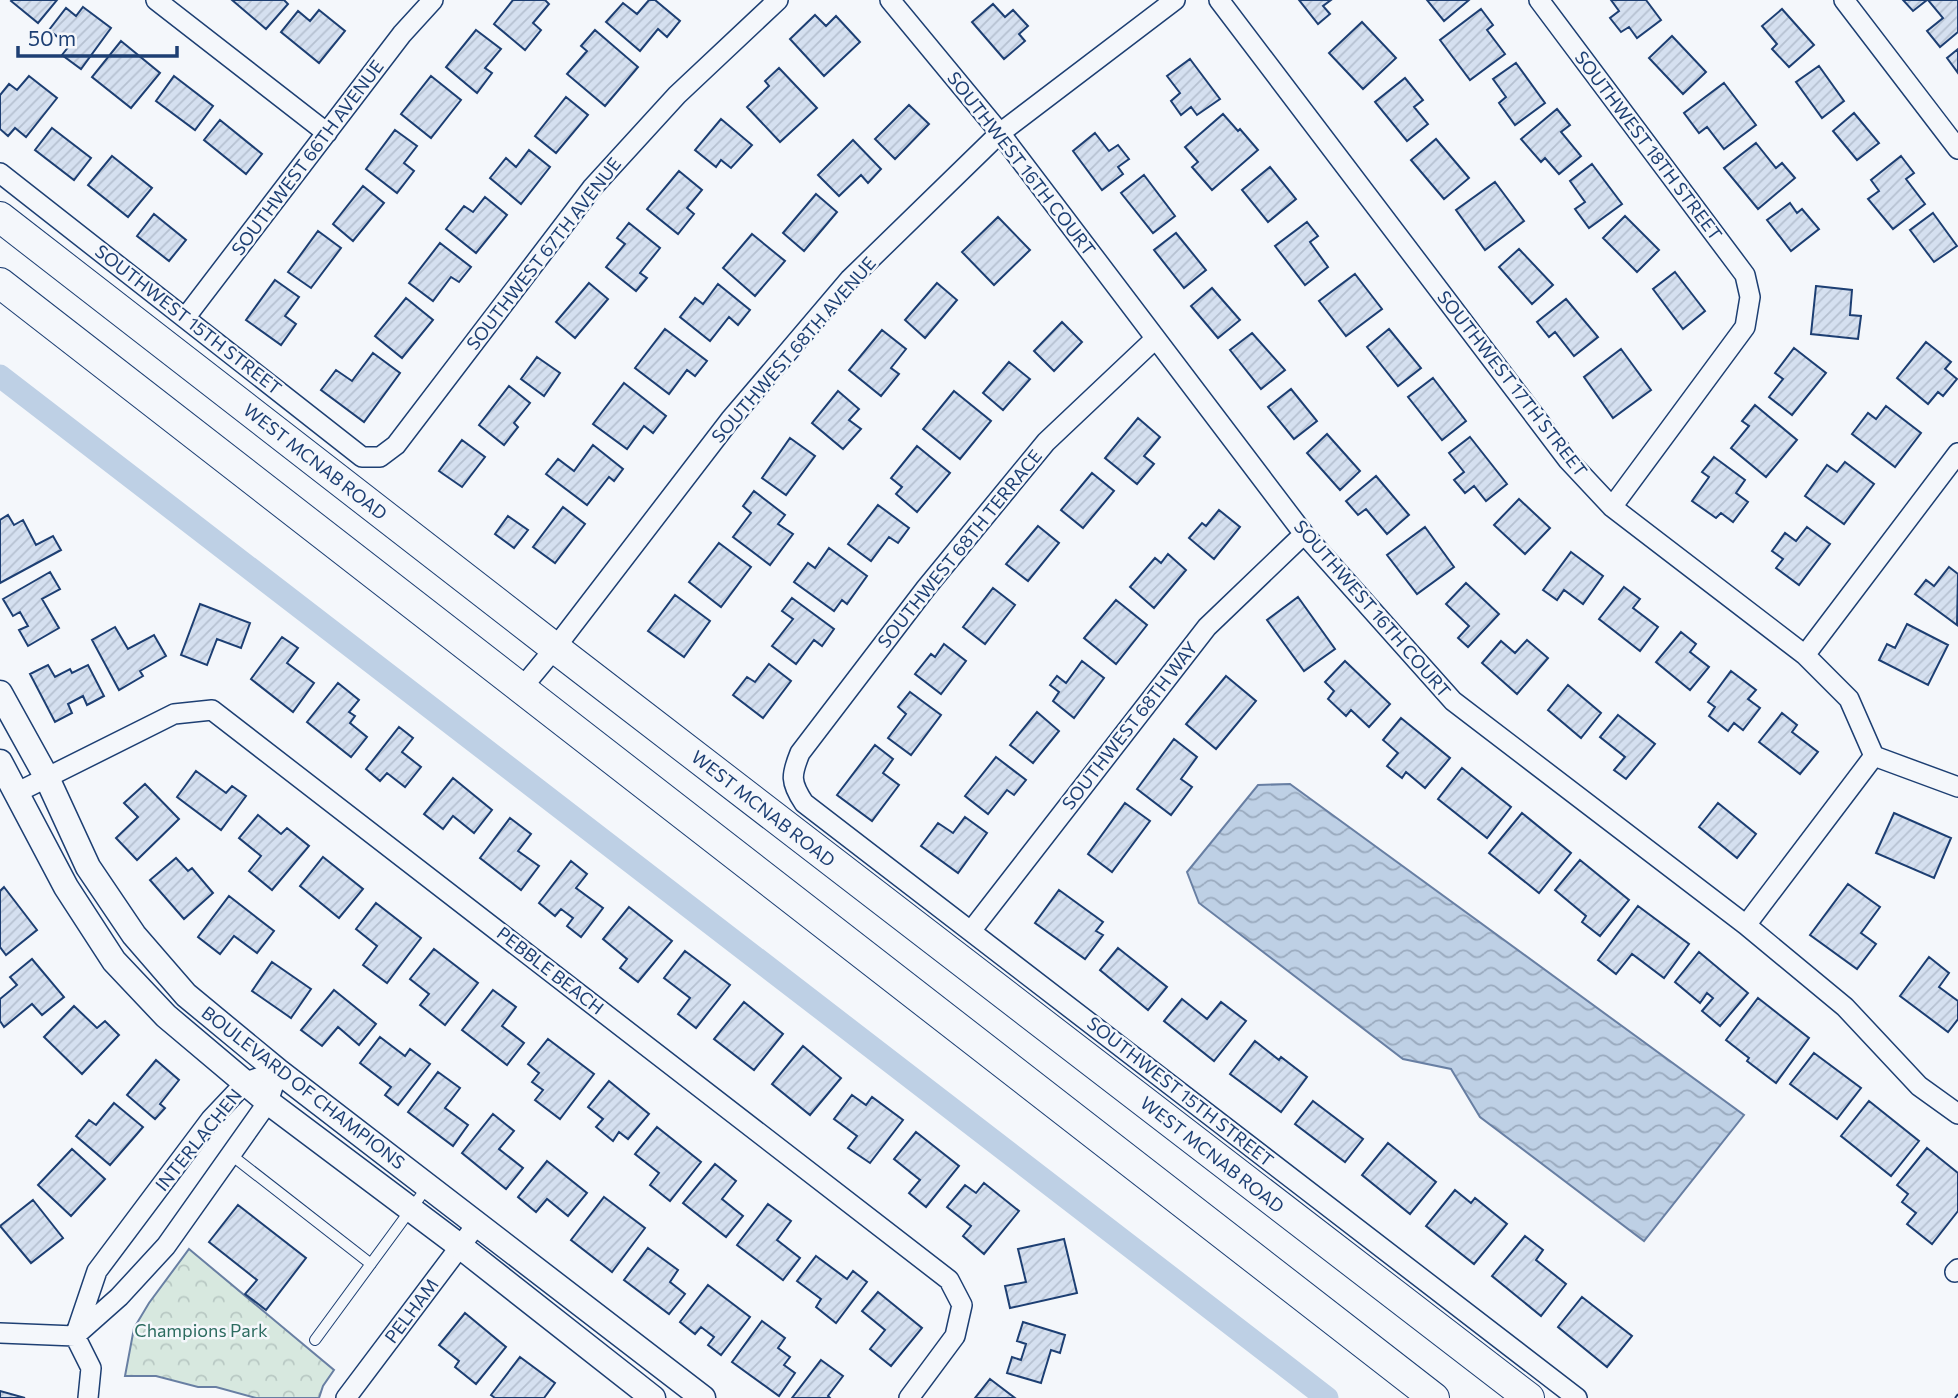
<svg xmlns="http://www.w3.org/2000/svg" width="1958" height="1398" font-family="Commissioner,sans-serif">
<defs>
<pattern id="park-crowns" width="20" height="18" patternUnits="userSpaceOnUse" patternTransform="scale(1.75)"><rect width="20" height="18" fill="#d7e8df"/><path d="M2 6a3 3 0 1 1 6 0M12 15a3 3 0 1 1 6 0" fill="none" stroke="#b8c8c3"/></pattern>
<pattern id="water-waves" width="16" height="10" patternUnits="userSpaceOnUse" patternTransform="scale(1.75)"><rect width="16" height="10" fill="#bed0e5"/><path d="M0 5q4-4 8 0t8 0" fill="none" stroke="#9aaabe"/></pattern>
<pattern id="building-hatch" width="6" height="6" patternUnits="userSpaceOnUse" patternTransform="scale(1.75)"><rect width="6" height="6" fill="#d5e0f0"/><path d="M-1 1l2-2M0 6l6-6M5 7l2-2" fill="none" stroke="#b6c1d1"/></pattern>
</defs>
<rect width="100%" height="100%" fill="#f4f7fb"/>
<path fill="url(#park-crowns)" stroke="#687fa3" stroke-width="2" d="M189 1249 334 1370 323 1386 319 1398H256L216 1387H198L156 1376H125L134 1328 149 1303Z"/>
<path fill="url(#water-waves)" stroke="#687fa3" stroke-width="2" d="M1290 784 1744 1115 1644 1241 1480 1117 1451 1069 1403 1059 1199 903 1187 872 1258 785Z"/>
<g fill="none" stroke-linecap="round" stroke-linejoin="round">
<path stroke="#bed0e5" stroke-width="23" d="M0 376 1327 1398"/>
</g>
<path fill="url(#building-hatch)" stroke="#1d3f73" stroke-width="2" d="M12 0H57L38 23 11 1Z
M232 0H284L288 4 266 29Z
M513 0H545L549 4 533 23 541 30 525 50 494 24Z
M649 0H655L680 21 667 37 658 29 640 51 606 22 623 3 637 14Z
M1299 0H1331L1323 6 1330 14 1318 24Z
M1427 0H1469L1444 21Z
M1611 0H1646L1661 20 1637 38 1629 27 1621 32 1610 18 1619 11Z
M1903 0H1927L1913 11Z
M1928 0H1958V32L1940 47 1927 31 1943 18Z
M993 4 1005 17 1013 10 1028 26 1019 34 1025 41 1004 59 972 22Z
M83 7 111 28 81 69 62 55 69 46 49 30 66 8 76 16Z
M1481 9 1493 25 1487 30 1505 54 1470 80 1440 40Z
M1782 9 1814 45 1789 67 1772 49 1777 44 1762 26Z
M319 10 345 31 319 63 281 32 298 11 310 21Z
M815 15 826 26 836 16 860 42 824 76 790 39Z
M1362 22 1396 58 1363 89 1329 53Z
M476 30 501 49 485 68 492 73 477 93 446 67Z
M595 30 638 67 605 106 567 74 587 51 581 46Z
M1672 36 1706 72 1683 94 1649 58Z
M121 41 160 73 131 108 92 77Z
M1958 49V73L1947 58Z
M1190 59 1220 99 1197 115 1191 107 1181 115 1171 101 1180 93 1167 76Z
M1516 63 1545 103 1515 125 1499 103 1506 97 1493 79Z
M1819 66 1844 101 1822 118 1796 82Z
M779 68 817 108 780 142 747 107 769 86 765 81Z
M29 76 57 98 26 137 15 128 8 136 0 129V95L9 84 17 90Z
M174 76 213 106 195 130 156 101Z
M431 76 461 100 431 138 401 114Z
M1405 78 1423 100 1414 107 1428 124 1407 141 1375 102Z
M1724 83 1756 125 1724 149 1707 127 1699 133 1684 113Z
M566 97 588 115 556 153 535 136Z
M909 105 929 124 895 159 875 139Z
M1557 109 1570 125 1561 132 1581 156 1559 174 1545 158 1541 162 1521 139Z
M1854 113 1879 143 1857 160 1833 131Z
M1223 114 1238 131 1240 129 1258 150 1212 190 1192 167 1198 162 1185 147Z
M721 119 752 145 731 168 721 160 716 167 695 150Z
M220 120 262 154 246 174 204 140Z
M52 128 91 158 74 180 35 150Z
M395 130 417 146 404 163 414 171 397 193 366 169Z
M1095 133 1109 151 1118 145 1129 159 1118 167 1123 174 1102 190 1073 151Z
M1436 139 1469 178 1444 199 1411 160Z
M853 140 881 169 868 183 861 175 839 196 818 175Z
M1756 143 1776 168 1782 163 1795 178 1758 209 1724 168Z
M529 150 550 167 521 204 490 178 506 158 516 167Z
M112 156 152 188 128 217 88 185Z
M1901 156 1914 173 1906 179 1925 204 1893 229 1868 199 1879 191 1871 180Z
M1592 164 1622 204 1589 228 1575 209 1585 202 1570 181Z
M1270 167 1296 199 1268 222 1242 190Z
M679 171 702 190 687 208 694 214 678 234 647 209Z
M1144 175 1175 216 1153 233 1121 193Z
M1495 182 1524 221 1485 250 1456 210Z
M363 186 384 203 353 241 333 224Z
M816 194 837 212 804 251 783 233Z
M485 197 507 215 476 253 446 229 464 206 473 212Z
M1790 203 1797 213 1802 209 1819 229 1791 251 1767 220Z
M1933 213 1957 246 1934 262 1910 230Z
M154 214 186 240 169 261 137 236Z
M1625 216 1659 250 1637 272 1603 238Z
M998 217 1030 250 994 285 962 252Z
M1307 222 1318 236 1310 242 1328 267 1305 285 1275 246Z
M629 223 660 248 640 273 647 278 636 291 606 267 625 244 617 238Z
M318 231 341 248 311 288 288 272Z
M1176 233 1206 270 1184 288 1154 250Z
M752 234 785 261 755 296 723 268Z
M440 243 471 267 459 282 451 277 433 301 409 283Z
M1519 249 1553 285 1532 304 1499 267Z
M1675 272 1705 311 1683 329 1653 289Z
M1355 274 1382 309 1346 336 1319 301Z
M275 280 299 297 285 316 296 324 281 345 246 320Z
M589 283 608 299 575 338 556 322Z
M937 283 957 300 925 338 905 320Z
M718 284 750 310 738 325 729 317 710 341 680 317 695 298 703 304Z
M1816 286 1852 290 1850 315 1861 316 1858 339 1811 334Z
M1212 288 1240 320 1218 338 1191 306Z
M406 298 433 320 402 358 375 336Z
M1566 299 1598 337 1574 356 1555 332 1549 337 1537 322Z
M1062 322 1082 342 1054 371 1034 351Z
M665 329 707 361 695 376 687 370 669 394 635 368Z
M1389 329 1421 368 1398 386 1367 347Z
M882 330 906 349 891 368 899 374 881 396 849 370Z
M1252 333 1285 370 1261 389 1230 350Z
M1926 342 1951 362 1945 369 1957 379 1943 396 1938 392 1928 404 1897 378Z
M1794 348 1826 373 1792 415 1769 397 1783 379 1775 373Z
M1621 349 1651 390 1613 418 1584 377Z
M373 353 400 373 364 422 321 390 336 370 352 381Z
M537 357 560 373 544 396 521 379Z
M1009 362 1030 379 1003 410 983 393Z
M1433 378 1466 421 1442 440 1408 397Z
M624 383 666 416 653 433 644 426 627 449 593 424Z
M509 386 530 403 514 423 518 427 504 445 479 425Z
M1291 389 1317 421 1294 439 1268 407Z
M838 391 859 409 849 420 861 429 843 449 812 423Z
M954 391 991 421 960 459 923 429Z
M1755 405 1797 440 1766 477 1731 448 1749 426 1742 421Z
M1886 406 1921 433 1895 467 1852 434 1868 413 1876 419Z
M1138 418 1160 437 1144 456 1154 464 1137 484 1105 458Z
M1327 434 1360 471 1340 490 1307 453Z
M1470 437 1507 484 1486 501 1474 486 1465 493 1454 480 1464 472 1449 453Z
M790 438 815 456 786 495 762 478Z
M462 440 485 457 462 487 439 471Z
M593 445 623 469 614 481 609 477 587 505 546 474 558 459 574 471Z
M917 446 950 473 917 512 896 494 902 487 891 478Z
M1714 457 1745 480 1736 493 1748 502 1733 522 1721 513 1716 518 1692 501 1709 477 1702 472Z
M1845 462 1874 484 1844 524 1805 496 1827 465 1837 472Z
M1092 473 1114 491 1083 528 1061 510Z
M1376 476 1409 515 1387 534 1366 509 1358 515 1346 501Z
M754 491 785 515 778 524 793 534 770 565 733 537 751 513 743 506Z
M1519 499 1550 528 1525 554 1494 525Z
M878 505 909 528 898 543 889 537 871 561 848 544Z
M563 507 585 524 555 563 533 547Z
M1219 510 1240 527 1214 559 1189 538 1202 523 1206 526Z
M8 515 14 525 23 520 36 545 53 536 61 550 0 583V520Z
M508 516 528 530 514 548 495 534Z
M1038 526 1059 543 1028 581 1006 564Z
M1425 527 1454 567 1417 594 1387 555Z
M1807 527 1830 544 1799 585 1776 568 1783 559 1772 551 1785 533 1796 541Z
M719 543 751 567 721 607 689 582Z
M829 548 867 576 847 604 842 600 834 611 794 582 808 563 815 568Z
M1571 552 1603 576 1583 604 1564 590 1557 600 1543 590Z
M1168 554 1186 570 1154 608 1130 587 1155 558 1161 563Z
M1949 567 1958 574 1957 625 1915 594 1926 580 1934 586Z
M50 572 60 589 42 599 59 628 28 646 19 630 28 626 20 612 13 616 3 599Z
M1466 583 1499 614 1468 647 1458 638 1469 626 1446 604Z
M1624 587 1640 599 1633 608 1658 627 1640 651 1599 619Z
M993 588 1015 605 985 644 963 627Z
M675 595 710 621 684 657 648 631Z
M1298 597 1335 649 1304 671 1267 620Z
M792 598 834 629 822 646 814 640 796 664 772 646 793 619 782 611Z
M1116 600 1147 625 1116 664 1084 638Z
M200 604 250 623 241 648 217 639 207 665 181 655Z
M1907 624 1948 645 1928 685 1879 660 1887 644 1895 648Z
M115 627 128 649 154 635 166 656 140 671 143 676 119 690 92 640Z
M1681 632 1696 644 1690 652 1709 667 1690 690 1656 662Z
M282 637 298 648 287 663 314 683 293 712 251 679Z
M1527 640 1548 658 1517 694 1482 663 1501 641 1515 653Z
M944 644 966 661 941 694 915 674 931 654 935 657Z
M1082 661 1104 678 1074 718 1053 701 1059 692 1050 685 1057 676 1066 683Z
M1345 661 1390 704 1369 727 1351 710 1346 716 1328 699 1334 691 1325 682Z
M769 664 791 681 763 718 733 695 747 677 755 682Z
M48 665 55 677 70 669 72 673 88 665 104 696 87 705 83 696 68 704 72 713 55 722 30 674Z
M1731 671 1756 690 1748 699 1760 708 1743 730 1734 723 1728 731 1709 716 1715 707 1708 702Z
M1226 676 1256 701 1216 749 1186 724Z
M338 683 359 700 349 712 355 716 350 723 367 737 351 757 307 722Z
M1568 685 1601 713 1581 738 1548 710Z
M910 692 941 715 911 755 888 738 906 714 898 707Z
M1037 712 1059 731 1033 763 1010 745Z
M1782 713 1797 725 1792 732 1818 752 1800 774 1759 742Z
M1618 715 1655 744 1626 779 1614 770 1625 757 1600 737Z
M1401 718 1450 758 1425 788 1406 772 1402 778 1387 766 1398 753 1383 740Z
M399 727 413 738 402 752 421 767 405 787 387 773 380 781 366 769Z
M1174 739 1197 757 1181 779 1192 787 1171 815 1137 789Z
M875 745 893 759 883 773 899 785 872 821 837 795Z
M996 757 1026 780 1014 795 1007 790 988 814 965 796Z
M1462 768 1511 807 1487 838 1438 799Z
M196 771 226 793 232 786 246 796 221 830 177 797Z
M453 778 492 810 474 833 453 816 443 829 424 814Z
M145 784 179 819 137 860 116 838 138 817 124 803Z
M1125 803 1150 821 1112 872 1088 854Z
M1718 803 1756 834 1737 858 1699 827Z
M1522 813 1571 853 1539 893 1489 853Z
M1894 813 1951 838 1934 878 1876 853Z
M258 815 281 834 287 828 309 846 272 890 249 871 261 856 239 838Z
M965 817 987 833 958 873 921 846 938 823 953 833Z
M510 818 531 834 518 851 539 866 521 890 480 858Z
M323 857 363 889 339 918 300 886Z
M176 858 188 871 192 868 213 893 184 919 150 880Z
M1580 860 1629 900 1600 936 1582 922 1586 916 1555 890Z
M571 861 587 874 576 888 603 908 581 937 567 926 573 918 561 909 555 916 539 903Z
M1848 884 1880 907 1861 933 1876 944 1857 969 1810 935Z
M4 887 37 930 6 955 0 947V891Z
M1059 890 1103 922 1096 931 1103 935 1085 959 1035 923Z
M229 896 274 931 257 953 234 936 220 954 198 937Z
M376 903 421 938 387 983 363 965 377 946 356 929Z
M1638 906 1689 944 1664 978 1632 954 1616 974 1598 960Z
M629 907 672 941 638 982 620 968 627 959 603 939Z
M1118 948 1167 987 1148 1010 1100 970Z
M434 949 478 983 445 1025 420 1005 429 994 410 979Z
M685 951 730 985 696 1028 678 1014 690 998 664 978Z
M1699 952 1748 993 1720 1026 1702 1011 1713 998 1707 993 1700 1003 1675 982Z
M1929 957 1949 973 1939 987 1958 1001V1019L1948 1032 1900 996Z
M32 959 64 997 42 1015 32 1004 4 1027 0 1021V999L17 985 10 977Z
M272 962 311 989 291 1018 252 991Z
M334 990 376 1024 359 1045 338 1027 322 1046 301 1030Z
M493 990 516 1007 502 1026 524 1043 507 1065 462 1030Z
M1758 998 1809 1038 1776 1083 1747 1061 1749 1058 1726 1040Z
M1182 999 1207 1019 1221 1002 1246 1021 1214 1061 1164 1021Z
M744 1002 783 1034 754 1070 714 1039Z
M74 1006 97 1028 105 1021 119 1035 82 1074 44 1037Z
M380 1037 405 1056 410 1049 430 1064 398 1105 385 1095 391 1087 360 1063Z
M548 1039 594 1074 560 1119 535 1100 543 1090 532 1082 539 1073 528 1064Z
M1255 1041 1279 1060 1281 1057 1307 1077 1281 1112 1230 1074Z
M803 1046 841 1078 810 1115 772 1084Z
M1814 1053 1861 1088 1837 1119 1790 1084Z
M156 1060 179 1080 160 1104 165 1108 155 1119 127 1095Z
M438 1072 460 1088 445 1108 468 1125 453 1146 408 1112Z
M609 1081 649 1114 628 1139 619 1132 613 1141 596 1127 603 1119 588 1107Z
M852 1095 866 1105 872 1097 903 1120 870 1163 848 1148 857 1136 834 1119Z
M1313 1101 1363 1139 1345 1162 1295 1124Z
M1869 1101 1919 1141 1891 1176 1841 1136Z
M114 1103 143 1127 110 1165 76 1136 89 1120 96 1125Z
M493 1114 514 1131 499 1149 523 1168 506 1189 462 1153Z
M657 1127 701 1162 670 1201 650 1185 659 1173 635 1154Z
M916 1132 959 1166 926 1207 909 1193 920 1180 894 1159Z
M1388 1143 1436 1182 1410 1214 1362 1175Z
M1927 1148 1958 1173V1211L1932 1244 1907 1224 1916 1213 1902 1202 1908 1194 1897 1185Z
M72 1149 105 1179 71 1216 38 1185Z
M547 1161 587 1193 568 1216 547 1199 536 1212 518 1197Z
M715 1164 736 1181 722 1199 743 1216 726 1237 683 1203Z
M984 1183 1019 1211 984 1254 963 1236 971 1226 947 1207 965 1185 976 1193Z
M1455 1190 1471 1203 1475 1198 1507 1224 1474 1264 1426 1226Z
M604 1197 645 1228 612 1272 571 1240Z
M33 1200 63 1238 31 1263 0 1226Z
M768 1204 791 1221 777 1240 800 1258 783 1280 737 1245Z
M238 1205 306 1258 266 1310 245 1294 257 1280 209 1242Z
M1525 1236 1543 1250 1536 1260 1566 1284 1541 1316 1492 1276Z
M1064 1239 1077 1293 1010 1308 1005 1286 1026 1282 1018 1249Z
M648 1248 678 1270 670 1282 685 1294 669 1314 624 1280Z
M816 1256 847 1279 853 1271 867 1282 836 1323 816 1307 821 1299 797 1281Z
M708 1285 750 1317 721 1355 708 1345 714 1337 701 1327 695 1334 680 1322Z
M878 1292 922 1328 891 1366 870 1349 885 1330 862 1311Z
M1582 1297 1632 1336 1607 1367 1558 1327Z
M465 1313 506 1347 476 1384 455 1367 459 1361 439 1345Z
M762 1321 785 1338 778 1348 790 1357 784 1365 795 1373 779 1396 732 1362Z
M1023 1322 1065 1335 1060 1353 1051 1350 1041 1383 1007 1373 1012 1357 1021 1360 1026 1344 1017 1341Z
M520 1357 555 1383 544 1398H495L491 1395Z
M821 1360 843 1376 828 1396 830 1398H792Z
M990 1379 1015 1398H975Z
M0 1391 25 1398H0Z"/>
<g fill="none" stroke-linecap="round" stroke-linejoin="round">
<defs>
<path id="service" d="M230 1154 371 1264
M315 1340 428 1186"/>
<path id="minor" d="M156 0 327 133
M890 0 1000 133 1304 534 1453 701 1746 925 1845 1007 1919 1086 1958 1114
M1219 0 1568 460 1612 507 1805 655 1849 699 1874 756
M1539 0 1745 275 1750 297 1745 327 1612 507
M1844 0 1958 149
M0 173 362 457H380L396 445 592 188 677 95 778 0
M185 318 402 34 433 0
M1155 339 1046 442 926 588 800 753C791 775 790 782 804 803L1577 1398
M1805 655 1958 453
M521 689 555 648 730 420 850 279 1000 133 1175 0
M1874 756 1958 787
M16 793 174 714 212 710 949 1280 962 1305 955 1336 909 1398
M1746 925 1874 756
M971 931 1207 627 1304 534
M1955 1272 1958 1269
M0 1333 75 1336
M75 1336 119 1297 166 1246 268 1102 278 1071 246 1082 211 1119 97 1271 75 1336 91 1368 88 1398
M346 1398 477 1224"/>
<path id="tertiary" d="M0 693 47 778 88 867 134 935 186 995 278 1071 703 1398
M0 762 66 887 114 961 166 1016 268 1102 461 1247 653 1398"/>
<path id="primary" d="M0 217 555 648 1529 1398
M0 283 1434 1398"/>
</defs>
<use href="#service" stroke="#1d3f73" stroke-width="12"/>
<use href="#minor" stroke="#1d3f73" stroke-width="22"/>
<use href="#tertiary" stroke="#1d3f73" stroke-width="27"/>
<use href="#primary" stroke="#1d3f73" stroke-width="32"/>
<use href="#service" stroke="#f4f7fb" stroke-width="10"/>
<use href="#minor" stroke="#f4f7fb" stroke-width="19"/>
<use href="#tertiary" stroke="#f4f7fb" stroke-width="24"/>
<use href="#primary" stroke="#f4f7fb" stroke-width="30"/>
<path stroke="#1d3f73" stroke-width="2" stroke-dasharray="9 3.5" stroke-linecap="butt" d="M1955 1398 1958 1394"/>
</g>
<g text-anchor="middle" stroke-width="5" stroke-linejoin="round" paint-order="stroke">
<g font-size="18" fill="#1d3f73" stroke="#f4f7fb">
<text transform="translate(1648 146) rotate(53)" y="6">SOUTHWEST 18TH STREET</text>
<text transform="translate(308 158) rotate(-53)" y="6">SOUTHWEST 66TH AVENUE</text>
<text transform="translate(1021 164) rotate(52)" y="6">SOUTHWEST 16TH COURT</text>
<text transform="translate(544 254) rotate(-52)" y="6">SOUTHWEST 67TH AVENUE</text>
<text transform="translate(188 320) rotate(38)" y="6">SOUTHWEST 15TH STREET</text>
<text transform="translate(794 350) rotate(-49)" y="6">SOUTHWEST 68TH AVENUE</text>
<text transform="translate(1512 384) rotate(52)" y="6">SOUTHWEST 17TH STREET</text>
<text transform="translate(315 462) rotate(38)" y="6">WEST MCNAB ROAD</text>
<text transform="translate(960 549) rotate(-51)" y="6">SOUTHWEST 68TH TERRACE</text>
<text transform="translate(1372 609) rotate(49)" y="6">SOUTHWEST 16TH COURT</text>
<text transform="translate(1130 726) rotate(-52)" y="6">SOUTHWEST 68TH WAY</text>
<text transform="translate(763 809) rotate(38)" y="6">WEST MCNAB ROAD</text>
<text transform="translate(550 971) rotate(38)" y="6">PEBBLE BEACH</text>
<text transform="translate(303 1088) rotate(38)" y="6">BOULEVARD OF CHAMPIONS</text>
<text transform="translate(1180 1092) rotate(38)" y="6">SOUTHWEST 15TH STREET</text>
<text transform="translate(199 1140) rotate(-51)" y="6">INTERLACHEN</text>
<text transform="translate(1212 1155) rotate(38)" y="6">WEST MCNAB ROAD</text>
<text transform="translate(412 1311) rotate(-53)" y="6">PELHAM</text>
</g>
<g font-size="18" fill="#2c6c60" stroke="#f4f7fb">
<text x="201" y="1337">Champions Park</text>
</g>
</g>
<path d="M18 46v10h159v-10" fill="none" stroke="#1d3f73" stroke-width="3.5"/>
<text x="28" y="46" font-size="21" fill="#1d3f73" stroke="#f4f7fb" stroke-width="5" paint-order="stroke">50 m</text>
</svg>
